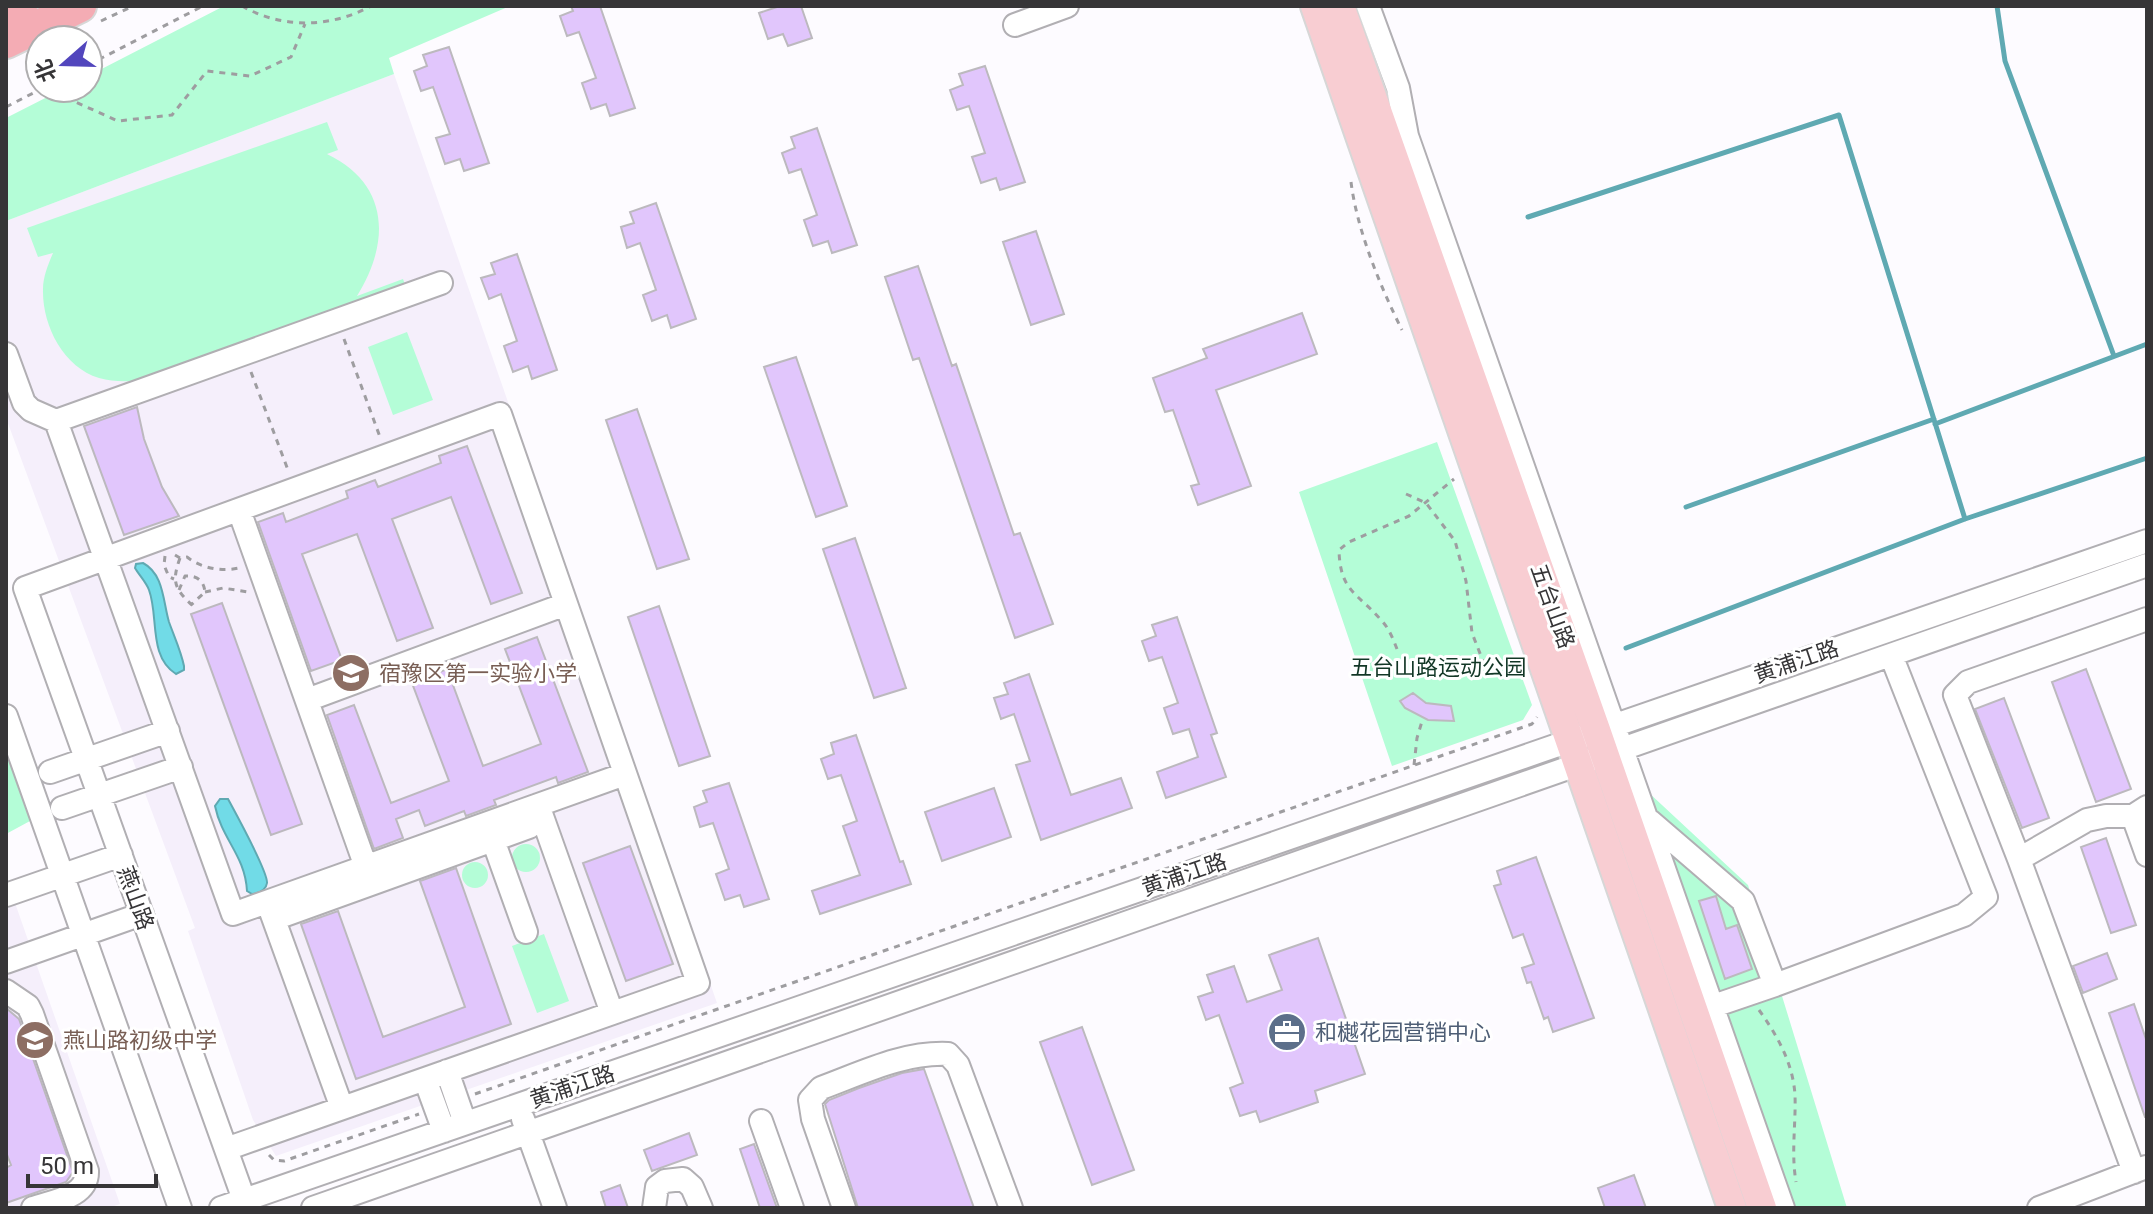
<svg xmlns="http://www.w3.org/2000/svg" width="2153" height="1214" font-family="Roboto,'Noto Sans SC',sans-serif">
<rect width="100%" height="100%" fill="#fdfbff"/>
<path fill="#f5effb" d="M394 74 717 1003 276 1156 253 1120 188 931 195 928 6 418V221Z
M6 877 120 1204 108 1208H6Z"/>
<path fill="#b4fdd7" d="M224 6H510L389 58 394 74 6 221V118L65 88H88V76Z
M327 122 338 150 327 154C389 184 391 241 357 296L403 279 406 287 149 380C132 381 116 383 99 378 63 367 42 325 43 289 43 277 48 265 53 253L38 257 27 228Z
M407 332 433 400 393 415 368 347Z
M1437 442 1532 705 1523 720 1392 766 1299 492Z
M6 753 30 821 6 834Z
M1648 792 1748 885 1847 1208H1793Z
M512 858a14 14 0 1 1 28 0a14 14 0 1 1-28 0Z
M462 875a13 13 0 1 1 26 0a13 13 0 1 1-26 0Z
M544 934 569 1001 537 1013 512 946Z"/>
<path fill="#71dbe7" stroke="#5fa9b2" stroke-width="2" d="M143 563C164 574 163 602 169 622 174 636 181 651 184 666V670L176 674C148 656 159 617 149 590 146 582 139 575 135 568L136 564Z
M220 799H228C235 812 268 872 267 883 266 891 259 893 252 894L247 891C245 855 222 840 215 806Z"/>
<g fill="none" stroke-linecap="round" stroke-linejoin="round">
<path stroke="#5fa9b2" stroke-width="5" d="M1997 6 2005 61 2114 356
M1528 217 1839 115 1965 519
M1935 424 2147 344
M1686 507 1934 419
M1626 648 1965 519 2147 458"/>
</g>
<path fill="#e1c6fc" stroke="#bcb9be" stroke-width="2" d="M571 6H600L635 108 610 116 606 104 591 109 582 83 596 78 579 32 567 36 560 16 573 11Z
M780 6H801L812 38 788 46 783 34 768 39 759 13Z
M449 47 489 163 464 171 460 159 445 164 436 138 450 134 433 87 421 91 414 71 427 66 423 55Z
M985 66 1025 182 1000 190 996 178 981 183 972 157 985 153 969 106 957 110 950 90 963 85 959 74Z
M817 128 857 245 832 253 828 241 813 246 804 220 817 215 801 169 789 173 782 153 795 148 791 137Z
M656 203 696 319 671 328 667 315 652 321 643 295 656 290 640 243 627 248 621 227 634 223 630 212Z
M1036 231 1064 314 1031 325 1003 242Z
M517 254 557 370 532 379 528 366 513 372 504 346 517 341 501 294 489 299 481 278 495 274 491 263Z
M918 266 952 366 956 364 1014 535 1020 533 1053 624 1015 638 919 358 913 360 885 277Z
M1302 313 1317 354 1216 390 1251 486 1198 505 1191 486 1199 484 1173 410 1165 412 1153 378 1207 358 1203 349Z
M796 357 847 506 816 517 764 367Z
M137 407 144 439 162 487 179 516 124 535 84 426Z
M637 409 689 559 657 569 606 420Z
M467 446 522 593 491 604 451 497 392 519 433 628 397 641 357 534 302 554 342 660 311 671 258 522 283 513 286 522 348 498 346 491 375 480 378 487 441 463 439 456Z
M855 538 906 688 874 698 823 549Z
M222 603 302 824 271 835 191 614Z
M659 606 710 756 679 766 628 617Z
M1177 617 1217 733 1211 735 1226 777 1166 798 1157 772 1198 757 1189 729 1173 734 1164 708 1178 703 1162 657 1149 661 1142 641 1156 636 1152 625Z
M537 637 588 772 558 783 556 777 494 800 496 805 466 816 464 811 425 826 419 810 396 819 403 838 374 849 327 715 354 705 391 803 449 781 412 683 447 669 483 766 541 744 505 649Z
M2086 669 2131 789 2096 802 2052 682Z
M1029 674 1071 795 1121 778 1132 808 1041 840 1016 765 1030 761 1014 714 1001 719 994 698 1008 694 1004 683Z
M1413 693 1426 703 1451 706 1454 721 1428 720 1405 708 1400 701Z
M2004 698 2049 818 2022 828 1975 709Z
M856 735 900 862 903 861 911 884 820 914 812 891 860 875 843 826 857 821 841 775 828 779 821 759 834 754 831 743Z
M729 783 769 899 744 907 740 895 725 900 716 874 729 869 713 823 700 827 694 807 707 802 703 791Z
M994 788 1011 837 942 861 925 812Z
M2106 838 2136 925 2111 933 2081 847Z
M630 846 673 964 626 981 583 863Z
M1536 857 1594 1018 1553 1032 1548 1017 1544 1019 1531 982 1527 983 1522 968 1534 964 1523 934 1513 938 1494 886 1501 884 1497 871Z
M456 868 511 1024 356 1079 301 924 338 911 383 1037 465 1007 420 881Z
M1716 896 1726 929 1737 925 1752 969 1725 979 1699 901Z
M1318 938 1365 1074 1315 1091 1318 1102 1260 1122 1256 1111 1240 1116 1230 1088 1243 1083 1219 1015 1206 1020 1198 997 1213 992 1207 975 1234 966 1247 1002 1282 990 1269 955Z
M2107 953 2117 979 2083 993 2073 966Z
M2134 1004 2147 1042V1117H2145L2109 1013Z
M6 1008 19 1019 73 1172 66 1182 6 1203V1168L11 1165 6 1152Z
M1082 1027 1134 1170 1092 1185 1040 1042Z
M924 1069 974 1208H858L825 1104 829 1100 859 1088 902 1073Z
M689 1133 697 1155 652 1171 644 1150Z
M754 1144 777 1208H760L740 1149Z
M1634 1175 1646 1208H1605L1598 1188Z
M620 1185 628 1208H606L601 1192Z"/>
<g fill="none" stroke-linecap="round" stroke-linejoin="round">
<defs>
<path id="minor" d="M1368 6 1398 88 1407 136 1783 1208
M1015 25 1067 6
M441 283 56 421 233 914 625 774
M6 354 24 403 31 410 56 421
M239 510 366 867
M307 700 566 604
M6 716 180 1208
M50 772 168 731
M538 805 612 1013
M62 808 181 767
M2133 816 2147 855
M1650 821 1743 901 1775 985 1699 1011
M493 840 526 932
M2019 859 2087 820 2106 816H2133L2147 807
M6 895 121 855
M269 906 342 1108
M274 919 529 827
M6 962 142 914
M1775 985 1964 915 1986 897 1891 655
M6 991 28 1006 32 1014 87 1171C88 1197 53 1201 33 1208
M447 1071 465 1123
M425 1079 444 1131
M523 1119 555 1208
M761 1121 792 1208
M226 1149 698 983 500 414 25 588 247 1208
M2134 1172 2019 859 1955 695 1968 682 2147 619
M221 1208 2147 541
M313 1208 2147 565
M654 1208 657 1187 665 1181 683 1179 692 1187 701 1208
M844 1208 813 1119 810 1100 821 1088C862 1073 903 1052 948 1054L958 1065 1011 1208
M2039 1208 2146 1167"/>
<path id="major" d="M1315 6 1732 1208
M1340 6 1596 730 1762 1208"/>
<path id="highway" d="M6 13 21 6
M6 42 80 6"/>
</defs>
<use href="#minor" stroke="#b1afb3" stroke-width="26"/>
<use href="#major" stroke="#d7d7d7" stroke-width="32"/>
<use href="#highway" stroke="#d7d7d7" stroke-width="36"/>
<path stroke="#9e9da0" stroke-width="3" stroke-dasharray="6 6" stroke-linecap="butt" d="M242 6C282 29 331 28 371 6
M101 21 133 6
M88 65 203 6
M44 88 118 121 172 115 207 71 250 76 291 57 305 24
M6 107 43 88
M1351 182C1357 230 1380 286 1402 330
M344 339 380 437
M251 372 288 470
M1406 494 1426 503 1455 541 1466 581 1472 633 1490 679
M175 555 180 558 187 557C201 568 221 572 239 568
M165 556 164 565 169 577 174 579
M180 558C171 583 175 589 194 607
M179 590 185 576C197 575 204 581 205 592L191 605
M205 592 223 588 248 592
M1397 649C1393 639 1389 628 1381 620 1358 593 1340 592 1339 550L1349 542 1409 516 1454 479
M1414 765 1417 738 1423 718
M1759 1010C1777 1035 1793 1063 1795 1095 1796 1124 1791 1152 1796 1182
M475 1094 1532 724 1537 717
M269 1155 274 1160 284 1161 419 1114"/>
<use href="#minor" stroke="#fff" stroke-width="22"/>
<use href="#major" stroke="#f8cdd2" stroke-width="28"/>
<use href="#highway" stroke="#f4acb4" stroke-width="32"/>
</g>
<defs>
<symbol id="school-disc" viewBox="-11 -11 22 22"><circle r="9.5" fill="#8d6e63" stroke="#fff"/><path d="M0-5L7-2L0 1L-7-2ZM-4 1L0 2.5L4 1V4Q0 6-4 4Z" fill="#fff"/></symbol>
<symbol id="office-disc" viewBox="-11 -11 22 22"><circle r="9.5" fill="#5c6f8a" stroke="#fff"/><path d="M-6-3h4V-5.5h4V-3h4V5H-6ZM-1-4.5V-3h2v-1.5ZM-6 0V1H6V0Z" fill="#fff"/></symbol>
</defs>
<g fill-rule="evenodd">
<use href="#school-disc" x="329" y="651" width="44" height="44"/>
<use href="#office-disc" x="1265" y="1010" width="44" height="44"/>
<use href="#school-disc" x="13" y="1018" width="44" height="44"/>
</g>
<g text-anchor="middle" stroke-width="6" stroke-linejoin="round" paint-order="stroke">
<g font-size="22" fill="#363537" stroke="#fff">
<text transform="translate(1553 606) rotate(70)" y="8">五台山路</text>
<text transform="translate(1796 661) rotate(-19)" y="8">黄浦江路</text>
<text transform="translate(1184 874) rotate(-19)" y="8">黄浦江路</text>
<text transform="translate(136 898) rotate(70)" y="8">燕山路</text>
<text transform="translate(572 1086) rotate(-19)" y="8">黄浦江路</text>
</g>
<g font-size="22" fill="#123726" stroke="#fff">
<text x="1438" y="675">五台山路运动公园</text>
</g>
<g font-size="22" fill="#785e54" stroke="#fff" text-anchor="start">
<text x="379" y="681">宿豫区第一实验小学</text>
<text x="63" y="1048">燕山路初级中学</text>
</g>
<g font-size="22" fill="#4e5e75" stroke="#fff" text-anchor="start">
<text x="1315" y="1040">和樾花园营销中心</text>
</g>
</g>
<rect width="2153" height="1214" fill="none" stroke="#363537" stroke-width="16"/>
<g transform="translate(64 64) rotate(250)"><circle r="38" fill="#ffffff" stroke="#afaeaf" stroke-width="2"/>
<path d="M0-6L14 30L0 20L-14 30Z" fill="#5246bd"/>
<text y="-12" font-size="22" font-weight="bold" text-anchor="middle" fill="#363537">北</text>
</g>
<path d="M28 1174v12h128v-12" fill="none" stroke="#363537" stroke-width="4"/>
<text x="40" y="1174" font-size="24" fill="#363537" stroke="#ffffff" stroke-width="6" paint-order="stroke">50 m</text>
</svg>
